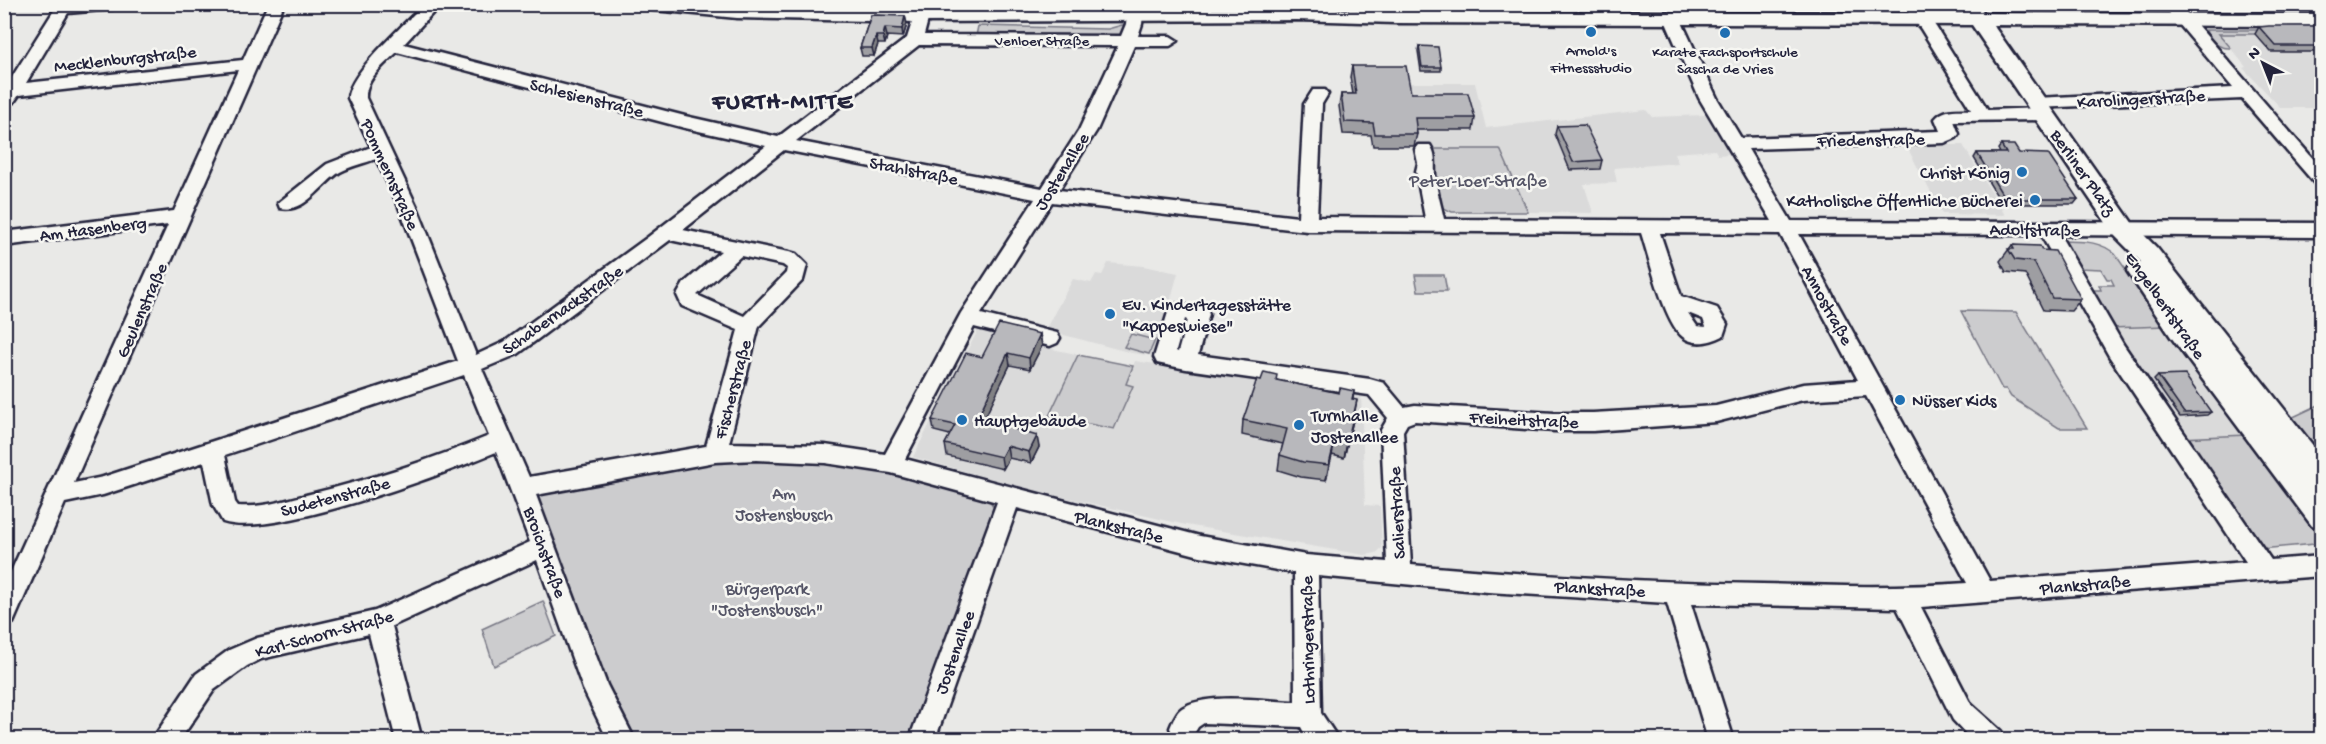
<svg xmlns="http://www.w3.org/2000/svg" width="2326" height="744" font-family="'Gochi Hand',sans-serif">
<rect width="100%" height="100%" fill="#e9e9e7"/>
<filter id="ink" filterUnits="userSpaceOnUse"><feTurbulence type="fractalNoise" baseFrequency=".0167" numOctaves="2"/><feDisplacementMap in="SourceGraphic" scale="12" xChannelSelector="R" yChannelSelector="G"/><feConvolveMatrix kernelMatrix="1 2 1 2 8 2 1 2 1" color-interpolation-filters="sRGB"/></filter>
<g filter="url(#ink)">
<path fill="#dadada" d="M2219 34H2264L2321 50V108H2281L2243 68 2246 67Z
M1405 83H1475L1486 128 1646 110 1652 117 1706 115 1729 154 1718 155 1715 150 1674 153 1678 163 1614 168 1617 183 1584 184 1593 213 1528 212 1500 149H1416Z
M1906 145H1963L2005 215 1942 214Z
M1108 263 1143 266 1178 273 1155 356 1132 353 1045 330 1073 279 1091 283 1096 274 1102 275Z
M2165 326 2247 435 2181 438 2110 328Z
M979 328 1044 343 1052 349 1133 366 1135 361 1361 394 1365 505 1380 506 1382 548 1376 553 1365 555 1186 525 1032 490 913 457Z"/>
<path fill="#ccccce" stroke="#777784" stroke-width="1.5" d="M1122 25H1126L1125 37 976 36 978 26 1108 29Z
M2206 30H2284L2265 34H2219L2231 48C2219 49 2208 40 2206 30Z
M1429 149H1500L1528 212H1452L1444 208H1436Z
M2058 241C2079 242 2098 239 2115 254L2165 326 2110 328 2091 290H2101L2099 285H2114L2111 279H2107L2101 269 2079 268Z
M1415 275H1444L1447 291H1418Z
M1961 311 2016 312 2087 428H2059L2011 397 2006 389H2002Z
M1131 334 1155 340 1149 354 1124 347Z
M1078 355 1133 366 1126 384 1133 386 1114 429 1049 416Z
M2321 404V452H2320L2291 418Z
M2247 435 2318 530 2320 541 2315 544 2261 549 2181 438Z
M752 458 821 460 894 473 990 501 998 514 917 739 633 740 623 726 536 501 540 494 713 461Z
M543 601 556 636 494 666 482 629Z"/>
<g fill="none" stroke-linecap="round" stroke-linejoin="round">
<defs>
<path id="minor" d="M58 4H121L113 9 68 13 26 83 243 60 268 4H284L74 483 103 477 458 361 399 207 376 159C365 163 351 166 340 172 322 183 305 214 280 208L278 203 327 164 371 147 348 98C349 73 405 24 424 4H441L404 44 685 116 778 137 907 38 915 13H927L929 16 924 35 1121 36 1126 24 1128 4H1144L1142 24 1138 36H1170L1178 41 1170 46H1134L1097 130 1059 190 1298 217 1304 104 1313 90H1325L1328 94 1322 104 1317 217 1425 218 1416 171 1418 163 1415 149 1418 145H1430C1437 155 1434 163 1435 174 1436 189 1441 204 1444 219L1772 221 1699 98 1664 18 1672 13 1680 18 1717 98 1741 138 1940 131 1935 119C1944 108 1958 110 1971 110L1921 29 1902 4H1919L1936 27 1988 110 2044 108 2050 110 2053 114 2050 118 2044 120 1954 121 1959 134 1956 138 1944 143 1748 149 1791 221 2322 223V237L2060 235 2123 344 2271 560 2322 556V576L1921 607 1971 704 2001 731 2005 740H1972L1953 720 1897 608 1691 604 1734 740H1708L1667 603 1488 592 1318 576 1321 713 1339 740H1308L1301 727 1204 723 1198 727 1192 737 1185 740 1174 737 1170 728C1173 721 1176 712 1182 708 1206 692 1266 701 1295 702L1294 573 1200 556 1017 508 935 740H909L997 502 891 473 825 463 756 460 715 462 536 495 607 685 635 740H608L583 689 537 560 392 626 422 740H396L369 634 261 659 247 666 214 690 180 740H152L196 674 229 650 257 638 375 611 530 542 496 452C444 474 272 539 223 522L213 505 204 462 103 495 65 503 13 623 4 626V587L168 225 4 246V232L174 211 238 70 19 95 14 102 4 103V86L7 85ZM919 45 1118 46 1079 130 1042 188 796 141ZM397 52 685 128 766 146 648 237 504 342 476 355 417 207 366 98C365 79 384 65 397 52ZM784 150 1035 199 961 313 885 454 825 445 729 443 759 326 803 280 807 265 796 254 789 252 683 230ZM1052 202 1307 231 1641 233C1649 257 1664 322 1683 337 1695 346 1711 342 1723 336L1727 324 1717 308 1681 296 1660 233 1780 234 1858 380 1803 384 1716 406 1593 413H1554L1415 405 1404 407 1384 383 1370 379 1198 355 1209 314 1206 309 1177 304 1170 306 1154 357 1157 363 1186 369 1369 395 1388 418 1381 430 1387 562 1306 555 1200 536 905 459 974 327 1050 346 1057 343 1060 338 1057 333 981 314ZM1799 234 2041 235 2109 356 2246 562 1990 581ZM670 240 721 251 684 283 677 295 682 306 738 330 706 446 529 477 482 369 518 354ZM741 256 783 265 787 268 786 273 744 316 697 295ZM1688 313 1703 319 1706 327 1697 326ZM1185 319 1187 320 1178 352 1176 351ZM464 375 489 436C431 460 371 479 310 494 286 500 262 508 238 506L235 502 225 455ZM1866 396 1967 583C1898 588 1830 586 1762 584 1645 582 1528 575 1411 565L1403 431 1407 424 1415 421 1554 431H1593L1716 422 1803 400Z
M784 4H803L807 13 799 18 793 16Z
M1384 4H1400L1403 17 1401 20H1389Z
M2162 4H2179L2322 169V187L2316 185 2242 99 2036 108 2030 107 2027 103 2030 99 2036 98 2233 88Z"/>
<path id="major" d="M644 4 916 10 1297 8 1395 11 1963 13 1961 9 1964 5 1978 4 1984 13 2322 14V26L1993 25 2133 224 2157 248 2322 457V491L2318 489 2322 494V529L2312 526 2171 337 2127 271 2131 265 2141 262 2115 236 1972 25 1395 23 1297 20 916 22 737 18 654 10 647 8Z"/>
</defs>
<use href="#minor" stroke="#22223b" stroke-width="5"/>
<use href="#major" stroke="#22223b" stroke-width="5"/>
<use href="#minor" fill="#f6f6f2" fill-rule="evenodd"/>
<use href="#major" fill="#f6f6f2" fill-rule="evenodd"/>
</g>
<path fill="#9e9ea2" stroke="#22223b" stroke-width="1.5" d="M871 15 905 16 907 24 903 37 887 36 885 44H878L874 56H862L860 48Z
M2322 26V52H2271L2255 34 2259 27Z
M1419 46 1441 67V71H1421L1418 51Z
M1352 66 1411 93 1475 118 1473 130H1416L1417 134 1414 146H1373L1371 135 1343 134 1339 106 1341 94H1353L1350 77Z
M1557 126 1602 160 1600 169 1570 170 1555 134Z
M2001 145 2019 153 2078 199 2074 204H2002L1974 158 1977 153H2000L1998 149Z
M2012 245 2042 250 2081 299 2071 311 2043 310 2025 274 2006 272 2000 261Z
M1040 334 1042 346 1030 369 1010 365 982 422 1039 447 1031 463 1009 458 1003 469 947 456 945 444 950 435 934 431 932 420 982 357Z
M2158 376 2211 412 2207 415 2180 417 2154 380Z
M1261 380H1277L1339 393 1354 391 1353 399 1354 416 1344 458 1332 455 1326 480 1301 477 1278 470 1280 455 1283 444 1242 435 1243 420Z"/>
<path fill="#818184" stroke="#22223b" stroke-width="1.5" d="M905 16 907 24 903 37 902 29Z
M885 28 887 36 885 44 883 36Z
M876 36 878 44 874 56 872 48Z
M1040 334 1042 346 1030 369 1029 358Z
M1008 353 1010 365 978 432 976 421Z
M1357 400 1354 416 1344 458 1347 443Z
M1037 436 1039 447 1031 463 1029 452Z
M1335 440 1332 455 1326 480 1329 465Z
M1007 446 1009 458 1003 469 1001 457Z"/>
<path fill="#b8b8bc" stroke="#22223b" stroke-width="1.5" d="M871 15 905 16 902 29 885 28 883 36H876L872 48H860Z
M2269 26H2322V46H2276L2259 27Z
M1419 46 1438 47 1441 67H1422Z
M1352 66H1406L1411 93H1468L1475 118H1415L1417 134H1375L1373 123 1345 122 1341 94H1356Z
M1585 125 1602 160 1573 162 1557 126Z
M2001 145H2014L2019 153 2048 154 2078 199H2005L1977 153H2006Z
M2012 245 2040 246 2042 250 2055 251 2081 299 2052 298 2034 262 2015 260 2008 249H2014Z
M999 324 1040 334 1029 358 1008 353 976 421 1003 427 1010 426 1017 430 1037 436 1029 452 1007 446 1001 457 945 444 955 425 932 420 966 353 982 357Z
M1264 372 1277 375 1276 380 1339 393 1340 388 1354 391 1352 399 1357 400 1347 443 1335 440 1329 465 1303 462 1280 455 1287 429 1243 420 1257 379 1261 380Z
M2185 375 2211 412 2184 413 2158 376Z"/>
</g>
<g fill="#1f6fb2" stroke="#f6f6f2" stroke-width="2">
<circle cx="1591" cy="32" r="6"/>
<circle cx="1725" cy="33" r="6"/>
<circle cx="2022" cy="172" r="6"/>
<circle cx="2035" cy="200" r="6"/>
<circle cx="1110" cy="314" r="6"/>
<circle cx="1900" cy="400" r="6"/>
<circle cx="962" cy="420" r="6"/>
<circle cx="1299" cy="425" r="6"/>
</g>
<g text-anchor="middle" stroke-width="5" stroke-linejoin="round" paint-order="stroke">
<g font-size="15" fill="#22223b" stroke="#f6f6f2">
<text x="1042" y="45">Venloer Straße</text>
</g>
<g font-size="15" fill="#22223b" stroke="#f6f6f2">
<text x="1591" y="55">Arnold's<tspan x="1591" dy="17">Fitnessstudio</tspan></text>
<text x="1725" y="56">Karate Fachsportschule<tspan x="1725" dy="17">Sascha de Vries</tspan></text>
</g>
<g font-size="18" fill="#22223b" stroke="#f6f6f2">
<text transform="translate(125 58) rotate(-6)" y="6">Mecklenburgstraße</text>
<text transform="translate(587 97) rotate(14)" y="6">Schlesienstraße</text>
<text transform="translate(2141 98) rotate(-3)" y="6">Karolingerstraße</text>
<text transform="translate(1871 139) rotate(-1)" y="6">Friedenstraße</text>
<text transform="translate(914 170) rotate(11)" y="6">Stahlstraße</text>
<text transform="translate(1061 171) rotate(-58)" y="6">Jostenallee</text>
<text transform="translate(2084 172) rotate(55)" y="6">Berliner Platz</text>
<text transform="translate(391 174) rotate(66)" y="6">Pommernstraße</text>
<text transform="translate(93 228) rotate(-7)" y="6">Am Hasenberg</text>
<text transform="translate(2035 229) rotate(1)" y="6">Adolfstraße</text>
<text transform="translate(1828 305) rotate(61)" y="6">Annostraße</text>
<text transform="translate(2166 305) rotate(55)" y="6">Engelbertstraße</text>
<text transform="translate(562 309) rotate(-35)" y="6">Schabernackstraße</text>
<text transform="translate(141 310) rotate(-66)" y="6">Geulenstraße</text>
<text transform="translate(732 389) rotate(-75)" y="6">Fischerstraße</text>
<text transform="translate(1524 419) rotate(3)" y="6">Freiheitstraße</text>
<text transform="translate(335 496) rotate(-15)" y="6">Sudetenstraße</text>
<text transform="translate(1396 513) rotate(-93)" y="6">Salierstraße</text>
<text transform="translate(1119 526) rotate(14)" y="6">Plankstraße</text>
<text transform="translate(546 552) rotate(70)" y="6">Broichstraße</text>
<text transform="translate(2085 584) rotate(-5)" y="6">Plankstraße</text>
<text transform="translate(1600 588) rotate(3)" y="6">Plankstraße</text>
<text transform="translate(324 633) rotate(-15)" y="6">Karl-Schorn-Straße</text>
<text transform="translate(1307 640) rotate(-91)" y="6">Lothringerstraße</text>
<text transform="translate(954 652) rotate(-70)" y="6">Jostenallee</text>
</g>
<g font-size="18" fill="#22223b" stroke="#f6f6f2" text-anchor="start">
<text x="2010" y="178" text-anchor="end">Christ König</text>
<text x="2023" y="206" text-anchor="end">Katholische Öffentliche Bücherei</text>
<text x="1122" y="310">Ev. Kindertagesstätte<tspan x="1122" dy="21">"Kappeswiese"</tspan></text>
<text x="1912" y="406">Nüsser Kids</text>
<text x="1311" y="421">Turnhalle<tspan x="1311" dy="21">Jostenallee</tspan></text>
<text x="974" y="426">Hauptgebäude</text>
</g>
<g font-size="18" fill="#555567" stroke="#f6f6f2">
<text x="1478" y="186">Peter-Loer-Straße</text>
<text x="784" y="499">Am<tspan x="784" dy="21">Jostensbusch</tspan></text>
<text x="767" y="594">Bürgerpark<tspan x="767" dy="21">"Jostensbusch"</tspan></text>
</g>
<g font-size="24" font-weight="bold" letter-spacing="1.5" fill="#22223b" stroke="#f6f6f2">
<text x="783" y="108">FURTH-MITTE</text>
</g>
</g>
<rect width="2326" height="744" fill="none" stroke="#f6f6f2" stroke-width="24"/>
<rect x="12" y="12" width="2302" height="720" fill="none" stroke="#22223b" stroke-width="2" filter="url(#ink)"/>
<g transform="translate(2263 63) rotate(318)" stroke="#f6f6f2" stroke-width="4.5" paint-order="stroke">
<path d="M0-4.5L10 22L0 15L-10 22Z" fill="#22223b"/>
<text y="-9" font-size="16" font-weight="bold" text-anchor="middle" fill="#22223b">N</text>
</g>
</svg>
